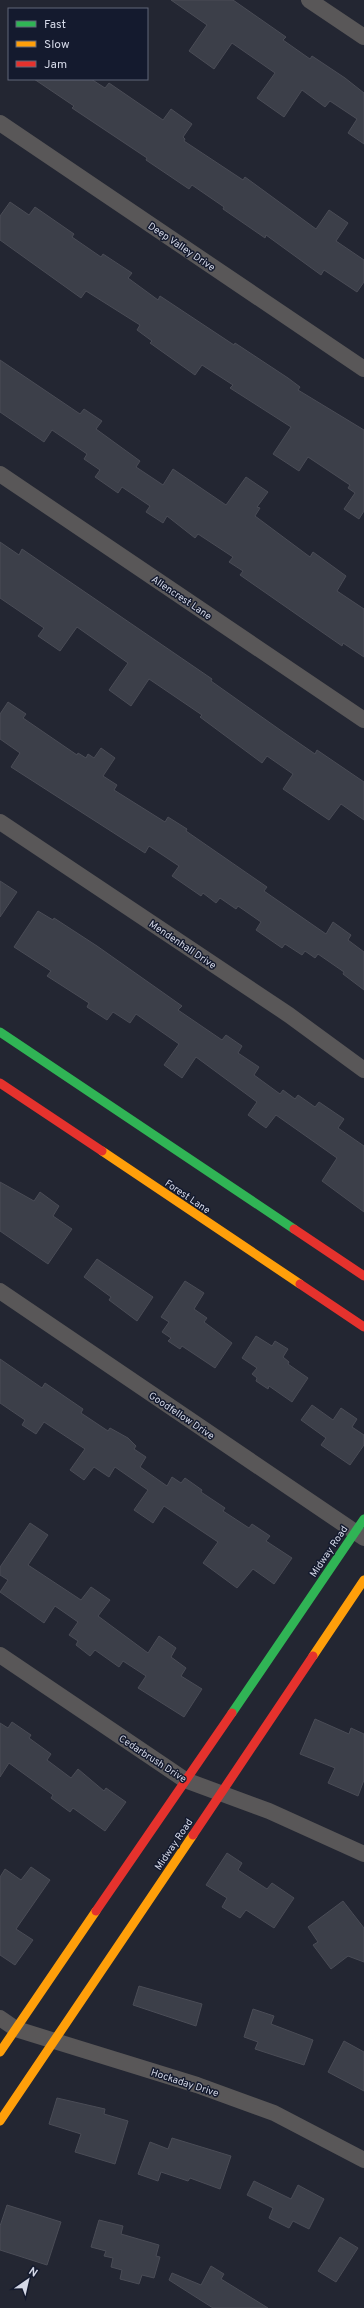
<svg xmlns="http://www.w3.org/2000/svg" width="364" height="2308" font-family="Overpass,sans-serif">
<rect width="100%" height="100%" fill="#232632"/>
<path fill="#3c3f49" stroke="#4a4c56" d="M171 0H233L286 37 283 40 310 59 312 56 345 78 364 93V144L348 133 357 119 330 101 325 107 302 90 284 117 257 98 275 73 232 43 214 69 189 51 207 25Z
M34 79H91L105 88 109 83 163 120 171 109 192 124 183 137 185 139 184 141 243 180 245 177 316 229 329 210 348 223 336 241 364 260V282L357 292 324 270 321 275 266 235 265 238 223 209 224 207 192 185 189 189 146 160 147 158 72 108 74 106Z
M10 202 29 215 35 207 74 234 72 237 101 257 103 254 132 273 128 278 158 300 160 296 234 345 235 343 288 378 300 387 298 390 364 430V511L359 519 344 509 355 493 348 488 350 485 308 457 299 471 273 454 291 427 230 388 233 385 202 365 195 375 150 343 152 341 137 330 140 325 86 291 81 298 0 240V216Z
M0 360 80 414 84 409 102 421 96 429 140 461 136 467 163 485 173 469 226 505 246 477 268 492 257 507 260 508 255 516 310 557 313 552 346 576 337 591 364 609V657L343 643 342 646 240 575 243 571 229 562 233 557 198 534 195 538 167 516 163 523 146 512 150 506 122 487 118 493 95 477 100 470 84 459 87 454 52 430 44 442 0 412Z
M0 542 19 555 22 549 212 679 211 681 283 732 315 754 317 750 364 782V820L341 804 329 820 283 789 293 774 267 756 262 763 200 717 202 715 149 679 131 706 109 690 128 663 77 627 60 651 38 636 44 628 0 598Z
M8 702 26 714 23 718 77 755 78 753 86 758 88 754 94 758 101 748 115 758 103 776 117 785 114 790 165 822 168 817 187 829 186 831 267 887 264 891 326 934 333 922 351 935 348 940 364 952V990L343 974 344 972 318 954 315 958 305 951 302 955 285 944 282 948 256 930 261 922 238 906 236 909 220 898 216 903 203 893 201 896 172 876 179 866 149 846 145 853 11 767 20 753 0 739V714Z
M0 881 17 892 0 917Z
M38 911 53 920 54 918 97 946 182 1006 178 1010 222 1040 226 1035 242 1046 238 1053 259 1067 254 1075 280 1094 283 1090 295 1099 298 1095 315 1107 319 1102 344 1119 338 1128 364 1146V1212L322 1181 337 1158 276 1115 266 1128 248 1115 257 1102 196 1057 182 1078 164 1065 179 1044 136 1014 130 1023 113 1012 107 1020 87 1007 89 1003 47 976 51 971 14 947Z
M0 1182 34 1201 40 1192 59 1206 53 1216 72 1229 48 1264 0 1231Z
M97 1259 153 1297 137 1321 109 1300 111 1297 84 1277Z
M185 1281 204 1293 194 1309 207 1318 204 1322 232 1343 215 1368 182 1346 180 1349 168 1341 171 1338 162 1332 169 1322 161 1317Z
M256 1336 272 1346 275 1341 288 1349 283 1357 289 1362 288 1364 308 1378 292 1402 269 1386 268 1389 256 1381 257 1378 252 1374 257 1368 242 1358Z
M0 1359 42 1388 45 1383 83 1409 81 1413 108 1431 110 1428 128 1438 136 1446 134 1449 146 1457 140 1467 167 1486 172 1477 181 1483 185 1478 202 1490 201 1492 225 1508 223 1511 249 1528 252 1524 270 1536 266 1541 292 1558 274 1584 253 1569 237 1588 203 1563 218 1542 164 1506 153 1523 134 1510 148 1490 115 1467 109 1477 94 1467 84 1480 70 1470 85 1449 44 1422 36 1434 22 1425 25 1420 0 1403Z
M312 1405 333 1420 341 1408 357 1419 352 1427 364 1435V1445L350 1465 321 1445 326 1438 301 1420Z
M30 1523 48 1535 28 1565 81 1600 91 1587 110 1600 98 1616 148 1653 159 1636 176 1648 171 1657 186 1668 181 1676 202 1689 184 1717 138 1688 146 1676 123 1661 119 1667 95 1650 90 1656 76 1645 78 1641 69 1635 78 1622 55 1606 44 1623 0 1592 8 1580 0 1575V1567Z
M315 1719 349 1734 351 1728 364 1734V1780L358 1796 328 1783 335 1768 300 1754Z
M12 1722 31 1735 29 1738 51 1754 47 1760 71 1778 78 1769 104 1791 106 1788 126 1802 105 1831 73 1808 70 1812 51 1798 53 1795 9 1763 0 1777V1723L8 1728Z
M227 1853 242 1863 238 1870 267 1889 272 1883 294 1898 274 1928 246 1910 240 1918 222 1907 227 1898 206 1885Z
M31 1867 50 1880 16 1929 33 1940 15 1965 0 1955V1877L5 1869 21 1880Z
M343 1901 364 1928V1962L348 1956 331 1969 313 1945 318 1942 308 1927Z
M139 1986 202 2004 196 2026 133 2005Z
M253 2009 274 2016 271 2024 313 2040 304 2065 255 2049 258 2042 244 2037Z
M344 2041 364 2052V2091L328 2072Z
M57 2098 105 2109 104 2114 128 2121 115 2164 75 2152 81 2134 49 2124Z
M172 2138 231 2156 220 2189 190 2178 188 2181 161 2172 158 2181 138 2174 150 2142 168 2149Z
M254 2181 291 2199 298 2185 324 2199 309 2229 293 2221 289 2228 269 2218 273 2208 247 2195Z
M7 2205 61 2222 47 2265 0 2250V2226Z
M99 2220 123 2226 121 2234 159 2245 156 2256 160 2257 154 2278 142 2275 139 2284 120 2279 122 2270 111 2267 113 2258 104 2256 106 2251 91 2247Z
M340 2237 358 2248 336 2282 318 2271Z
M211 2266 224 2274 221 2279 268 2308H213L169 2280 172 2273 201 2285Z"/>
<g fill="none" stroke-linecap="round" stroke-linejoin="round">
<path stroke="#595758" stroke-width="16" d="M309 0 364 37
M0 123 364 369
M0 474 364 720
M0 822 289 1015 364 1070
M0 1291 364 1538
M0 1655 185 1780 269 1811 364 1854
M0 2018 16 2029 197 2085 274 2113 364 2160"/>
<path stroke="#30b455" stroke-width="9" d="M0 1032 294 1229
M232 1713 364 1519"/>
<path stroke="#ff9f0a" stroke-width="9" d="M102 1151 300 1284
M313 1656 364 1580
M0 2052 96 1911
M0 2121 193 1835"/>
<path stroke="#e5322d" stroke-width="9" d="M0 1083 102 1151
M294 1229 364 1276
M300 1284 364 1327
M193 1835 313 1656
M96 1911 232 1713"/>
</g>
<g text-anchor="middle" stroke-width="3" stroke-linejoin="round" paint-order="stroke">
<g font-size="10" fill="#d4d8e7" stroke="#141a2e">
<text transform="translate(182 246) rotate(34)" y="4">Deep Valley Drive</text>
<text transform="translate(182 597) rotate(34)" y="4">Allencrest Lane</text>
<text transform="translate(183 944) rotate(34)" y="4">Mendenhall Drive</text>
<text transform="translate(188 1196) rotate(34)" y="4">Forest Lane</text>
<text transform="translate(182 1415) rotate(34)" y="4">Goodfellow Drive</text>
<text transform="translate(328 1551) rotate(-56)" y="4">Midway Road</text>
<text transform="translate(153 1758) rotate(33)" y="4">Cedarbrush Drive</text>
<text transform="translate(173 1844) rotate(-56)" y="4">Midway Road</text>
<text transform="translate(185 2082) rotate(18)" y="4">Hockaday Drive</text>
</g>
</g>
<rect x="8" y="8" width="140" height="72" fill="#141a2e" stroke="#616678"/>
<rect x="16" y="21" width="20" height="6" fill="#30b455" stroke="#616678"/>
<text x="44" y="28" font-size="12" fill="#d4d8e7">Fast</text>
<rect x="16" y="41" width="20" height="6" fill="#ff9f0a" stroke="#616678"/>
<text x="44" y="48" font-size="12" fill="#d4d8e7">Slow</text>
<rect x="16" y="61" width="20" height="6" fill="#e5322d" stroke="#616678"/>
<text x="44" y="68" font-size="12" fill="#d4d8e7">Jam</text>
<g transform="translate(28 2280) rotate(34)" stroke="#141a2e" stroke-width="3" paint-order="stroke">
<path d="M0-3L7 15L0 10L-7 15Z" fill="#d4d8e7"/>
<text y="-6" font-size="11" font-weight="bold" text-anchor="middle" fill="#d4d8e7">N</text>
</g>
</svg>
